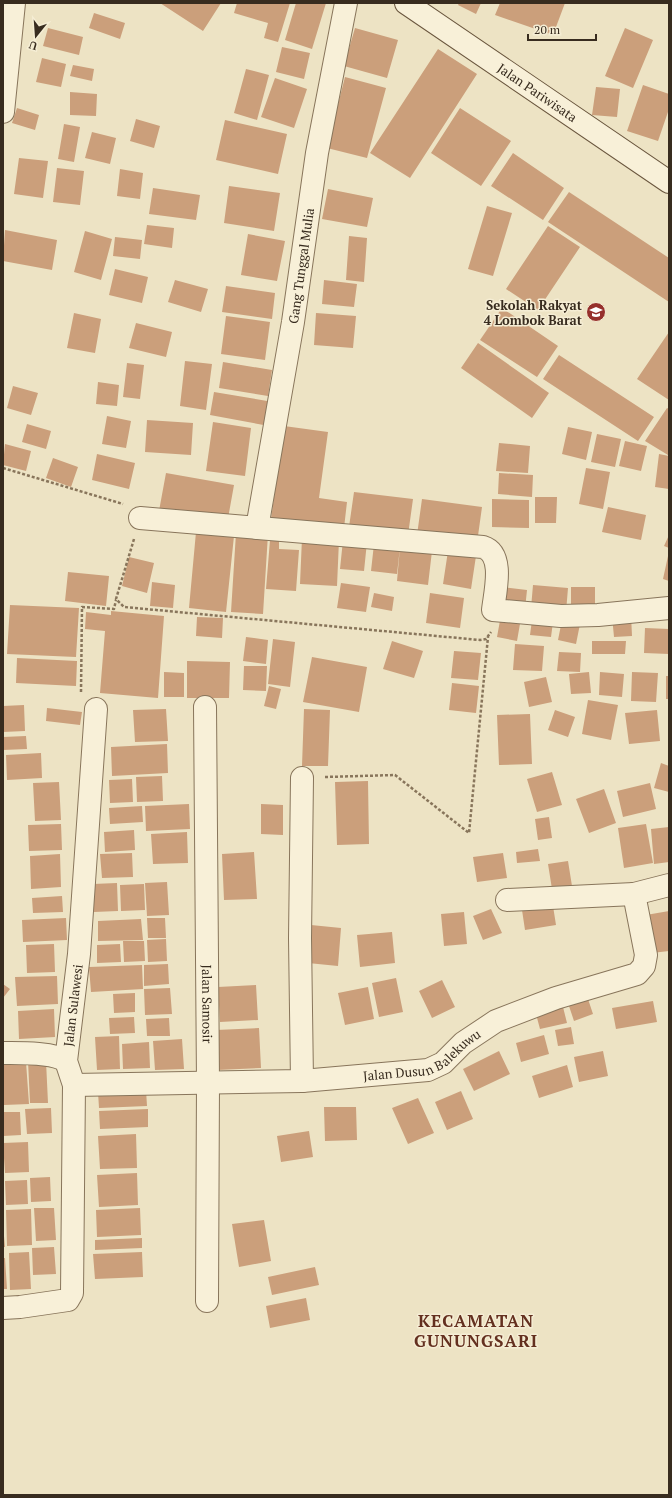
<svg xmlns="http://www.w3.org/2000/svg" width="672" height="1498" font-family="'PT Serif',serif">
<rect width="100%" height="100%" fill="#ede3c4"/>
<path fill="#cb9f7b" d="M160 3H221L203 31Z
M237 3H290L278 42 264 38 268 23 234 13Z
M296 3H326L312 49 285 40Z
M459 3H481L476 14 458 5Z
M500 3H565L553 35 495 15Z
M94 13 125 23 120 39 89 28Z
M48 28 83 37 79 55 43 46Z
M355 28 398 40 387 78 344 66Z
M625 28 653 40 633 88 605 76Z
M282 47 310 53 304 79 276 72Z
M438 49 477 74 410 178 370 153Z
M42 58 66 64 61 87 36 82Z
M73 65 94 69 92 81 70 76Z
M246 69 269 75 257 120 234 113Z
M345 77 386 88 367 158 327 148Z
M275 78 307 89 294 128 261 117Z
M643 85 669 94V109L658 141 627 131Z
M596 87 620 89 617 117 592 115Z
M70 92 97 94 96 116 70 115Z
M17 108 39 115 35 130 12 123Z
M460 108 511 141 481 186 431 153Z
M136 119 160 126 154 148 130 141Z
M225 120 287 134 278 174 216 160Z
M64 124 80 127 74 162 58 159Z
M92 132 116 138 110 164 85 158Z
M513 153 564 188 543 220 491 186Z
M19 158 48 161 43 198 14 194Z
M57 168 84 171 80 205 53 202Z
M120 169 143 173 140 199 117 196Z
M229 186 280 193 274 231 224 223Z
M153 188 200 195 196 220 149 214Z
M328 189 373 198 367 227 322 219Z
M569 192 669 258V302L548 222Z
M487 206 512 213 493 276 468 269Z
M147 225 174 228 172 248 144 244Z
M548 226 580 247 538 310 506 289Z
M5 230 57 240 52 270 3 261Z
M85 231 112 239 101 280 74 272Z
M248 234 285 241 277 281 241 275Z
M349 236 367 238 364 282 346 280Z
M115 237 142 240 140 259 113 256Z
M115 269 148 277 142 303 109 295Z
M175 280 208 289 201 312 168 302Z
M324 280 357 284 354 307 322 304Z
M226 286 275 293 272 319 222 312Z
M502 308 558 346 537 377 480 340Z
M74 313 101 319 95 353 67 348Z
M316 313 356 316 353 348 314 345Z
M226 316 270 322 265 360 221 354Z
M136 323 172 332 166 357 129 348Z
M669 332V400L637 379Z
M478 343 549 393 532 418 461 368Z
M559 355 654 417 638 441 543 379Z
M185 361 212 364 206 410 180 406Z
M223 362 272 370 268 396 219 388Z
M127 363 144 365 140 399 123 397Z
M98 382 119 385 117 406 96 404Z
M13 386 38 393 31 415 7 408Z
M214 392 273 402 269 426 210 415Z
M667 408 669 409 668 455 645 441Z
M107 416 131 421 126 448 102 444Z
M147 420 193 423 191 455 145 452Z
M213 422 251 428 245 476 206 471Z
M27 424 51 431 46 449 22 442Z
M284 426 328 432 319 498 347 502 344 528 271 519Z
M568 427 592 432 586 460 562 454Z
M597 434 621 439 615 467 591 462Z
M625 441 647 446 641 471 619 466Z
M499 443 530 446 528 473 496 471Z
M5 444 31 451 26 471 3 465Z
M97 454 135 463 129 489 92 480Z
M659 454 669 456V489L655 487Z
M53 458 78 467 71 487 46 478Z
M586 468 610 472 603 509 579 504Z
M166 473 234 485 227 524 159 511Z
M499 473 533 475 532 497 498 494Z
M354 492 413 499 408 535 349 527Z
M535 497H557L556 523H535Z
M422 499 482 507 477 543 417 535Z
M492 499 529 500V528L492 527Z
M608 507 646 515 641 540 602 532Z
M196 532 234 536 226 612 189 608Z
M236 533 268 534 263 614 231 612Z
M669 535V548L664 546Z
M302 538 339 540 337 586 300 584Z
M270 540 279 541V549L299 550 296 591 266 589Z
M343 540 367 542 364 571 340 569Z
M374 544 400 547 397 574 371 571Z
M400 547 432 551 428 585 397 581Z
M448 551 476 556 471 589 443 584Z
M668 556H669V581L663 579Z
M129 557 154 563 147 593 122 586Z
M68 572 109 576 106 606 65 601Z
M152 582 175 585 173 608 150 606Z
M341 583 370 587 366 612 337 608Z
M533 585 568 588 566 612 531 608Z
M503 587 527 590 525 609 501 606Z
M571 587H595V609H571Z
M374 593 394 597 392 611 371 607Z
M430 593 464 598 460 628 426 623Z
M10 605 79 608 76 657 7 654Z
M111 611 164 616 158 698 100 693 105 631 85 629 86 612 111 615Z
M501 615 521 618 517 641 497 637Z
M631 615 632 636 614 637 612 616Z
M197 617 223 618 222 638 196 636Z
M532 620 553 622 551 637 530 635Z
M562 620 580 624 576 644 558 640Z
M645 628 669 629V654L644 653Z
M246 637 268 640 266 664 243 661Z
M273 639 295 642 290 687 268 684Z
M392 641 423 651 414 678 383 669Z
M592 641H626L625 654H592Z
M515 644 544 646 542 671 513 670Z
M454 651 481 653 478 680 451 678Z
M559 652 581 653 580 672 557 671Z
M312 657 367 667 359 712 303 702Z
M17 658 77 661 76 686 16 683Z
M187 661 230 662 229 698H187Z
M244 666H267L266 691 243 690Z
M164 672 184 673V697H164Z
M589 672 591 693 571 694 569 674Z
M600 672 624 674 622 697 599 695Z
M632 672 658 673 656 702 631 701Z
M666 676H669V699H666Z
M546 677 552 702 529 707 524 682Z
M452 683 479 686 476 713 449 710Z
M269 686 281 689 276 709 264 706Z
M588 700 618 705 611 740 582 734Z
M24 705 25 731 3 732V706Z
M47 708 82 712 80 725 46 721Z
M166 709 168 741 135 742 133 710Z
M304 709 330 710 328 766H302Z
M555 710 575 717 568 737 548 730Z
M657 710 660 741 629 744 625 713Z
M530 714 532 764 499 765 497 715Z
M26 736 27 749 3 750V737Z
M167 744 168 773 112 776 111 747Z
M41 753 42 778 7 780 6 755Z
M661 763 669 766V792L654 788Z
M552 772 562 805 537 812 527 779Z
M162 776 163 801 137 802 136 777Z
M132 779 133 802 110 803 109 780Z
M368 781 369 844 337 845 335 782Z
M59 782 61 820 35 821 33 783Z
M650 783 656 809 623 817 617 791Z
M604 789 616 823 589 833 576 799Z
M189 804 190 829 146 831 145 806Z
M261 804 283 805V835L261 834Z
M142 806 143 822 110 824 109 808Z
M549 817 552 838 538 840 535 819Z
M61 824 62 850 29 851 28 825Z
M646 824 653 863 624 868 618 828Z
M669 827V862L654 864 651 829Z
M134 830 135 850 105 852 104 832Z
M187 832 188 863 153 864 151 834Z
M538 849 540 861 517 863 516 852Z
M254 852 257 899 224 900 222 854Z
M132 853 133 877 102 878 100 854Z
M503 853 507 878 477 882 473 857Z
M60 854 61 887 31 889 30 856Z
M568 861 572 886 552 889 548 864Z
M167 882 169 915 147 916 145 883Z
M117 883 118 911 94 912 93 884Z
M144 884 145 910 121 911 120 885Z
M62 896 63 912 33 913 32 898Z
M553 906 556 925 525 930 522 910Z
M491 909 502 933 483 940 473 916Z
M669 911V951L652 953 646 915Z
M464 912 467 944 444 946 441 914Z
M66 918 67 940 23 942 22 920Z
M147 918H165L166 938H148Z
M141 919 143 940 98 941V921Z
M311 925 341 928 338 966 308 963Z
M392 932 395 963 360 967 357 935Z
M166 939 167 961 148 962 147 940Z
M123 941H144L145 961 124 962Z
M54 944 55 972 27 973 26 945Z
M120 944 121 962 97 963V945Z
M168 964 169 984 144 986V965Z
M142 965 143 989 91 992 89 967Z
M57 976 58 1004 17 1006 15 977Z
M396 978 403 1012 379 1017 372 983Z
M442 980 455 1007 432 1018 419 991Z
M3 984 10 989 3 998Z
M256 985 258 1020 220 1022 218 987Z
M368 987 374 1019 345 1025 338 993Z
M170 988 172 1014 145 1015 144 989Z
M135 993V1012L114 1013 113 994Z
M588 999 593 1014 574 1021 569 1006Z
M653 1001 657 1022 616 1029 612 1008Z
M563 1007 567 1023 540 1029 536 1014Z
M54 1009 55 1037 19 1039 18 1011Z
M134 1017 135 1033 110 1034 109 1018Z
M169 1018 170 1036H147L146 1019Z
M571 1027 574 1044 558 1046 555 1030Z
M259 1028 261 1068 217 1070 216 1030Z
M544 1035 549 1054 521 1062 516 1043Z
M119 1036 120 1069 97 1070 95 1037Z
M182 1039 184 1069 155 1070 153 1041Z
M149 1042 150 1068 123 1069 122 1044Z
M499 1051 510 1074 474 1091 463 1069Z
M603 1051 608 1076 579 1082 574 1057Z
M28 1061H46L48 1103H30Z
M26 1062 29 1104 4 1105 3 1063Z
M567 1065 573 1087 539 1098 532 1076Z
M146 1090 147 1106 99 1108 98 1092Z
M461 1091 473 1119 447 1130 435 1102Z
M418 1098 434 1133 408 1144 392 1108Z
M324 1107H356L357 1140 325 1141Z
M51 1108 52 1133 27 1134 25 1109Z
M148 1109V1127L100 1129 99 1111Z
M3 1112H20L21 1135 3 1136Z
M309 1131 313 1157 281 1162 277 1136Z
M136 1134 137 1168 100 1169 98 1136Z
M28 1142 29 1172 5 1173 3 1143Z
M137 1173 138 1205 99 1207 97 1175Z
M50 1177 51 1201 31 1202 30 1178Z
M27 1180 28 1204 6 1205 5 1181Z
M34 1208H54L56 1240 36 1241Z
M140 1208 141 1235 97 1237 96 1210Z
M31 1209 32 1245 7 1246 6 1210Z
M264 1220 271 1261 239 1267 232 1224Z
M3 1225 5 1247H3Z
M142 1238V1248L95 1250V1240Z
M54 1247 56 1274 33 1275 32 1248Z
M29 1252 31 1289 10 1290 9 1253Z
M142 1252 143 1277 95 1279 93 1254Z
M3 1258H5L7 1289H3Z
M315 1267 319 1285 272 1295 268 1277Z
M306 1298 310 1320 270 1328 266 1306Z"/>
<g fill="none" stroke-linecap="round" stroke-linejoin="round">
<defs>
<g id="minor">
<path d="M3 112 14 3"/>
<path d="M140 518 483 547C505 554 495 592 493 610L561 616 598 615 669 608"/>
<path id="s1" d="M257 528 293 322 317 153 346 3"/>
<path id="s2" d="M205 707 208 1083 207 1301"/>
<path d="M507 900 634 894"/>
<path d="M3 1053C19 1053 53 1052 66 1061"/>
<path d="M302 1081 300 938 302 778"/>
<path id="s3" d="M74 1085 302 1081 428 1070 443 1063 463 1043 496 1021 556 998 637 974 644 966 646 955 634 894 669 885"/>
<path id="s4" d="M3 1308 20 1307 68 1300 72 1293 74 1085 66 1061 79 954 96 709"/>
</g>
<g id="secondary">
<path id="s5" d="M406 3 669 182"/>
</g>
</defs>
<use href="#minor" stroke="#88755b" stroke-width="24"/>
<use href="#secondary" stroke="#6a563e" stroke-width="24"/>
<path stroke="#88755b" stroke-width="2.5" stroke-dasharray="3 2" stroke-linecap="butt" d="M3 468 123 504
M134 539 116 599 124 607 480 640 486 639 491 632
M81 692 82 607 114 609 116 600
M325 777 395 775 469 833 488 637"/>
<use href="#minor" stroke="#f8f0d8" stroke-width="22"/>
<use href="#secondary" stroke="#f8f0d8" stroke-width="22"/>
</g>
<defs>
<symbol id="school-disc" viewBox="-11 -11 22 22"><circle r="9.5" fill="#96302c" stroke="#f5edd4"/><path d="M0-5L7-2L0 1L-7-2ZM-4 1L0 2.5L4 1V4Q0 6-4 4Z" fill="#fff"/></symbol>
</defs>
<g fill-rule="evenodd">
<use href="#school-disc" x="585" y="301" width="22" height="22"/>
</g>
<g text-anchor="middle" stroke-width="3" stroke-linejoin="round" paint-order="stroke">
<g font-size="13" fill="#382c1f" stroke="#f5edd4">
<text dy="5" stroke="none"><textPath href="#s5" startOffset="159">Jalan Pariwisata</textPath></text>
<text dy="5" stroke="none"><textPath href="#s1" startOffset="266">Gang Tunggal Mulia</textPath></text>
<text dy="5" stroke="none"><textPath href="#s2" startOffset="297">Jalan Samosir</textPath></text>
<text dy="5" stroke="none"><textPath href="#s4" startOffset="363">Jalan Sulawesi</textPath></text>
<text dy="5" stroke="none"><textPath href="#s3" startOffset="354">Jalan Dusun Balekuwu</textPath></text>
</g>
<g font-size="13" font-weight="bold" fill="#382c1f" stroke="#f5edd4" text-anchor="end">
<text x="582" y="310">Sekolah Rakyat<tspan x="582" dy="15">4 Lombok Barat</tspan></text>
</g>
<g font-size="17" font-weight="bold" letter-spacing="1" fill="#64301f" stroke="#f5edd4">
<text x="476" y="1327">KECAMATAN<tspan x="476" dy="20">GUNUNGSARI</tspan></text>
</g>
</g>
<rect width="672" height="1498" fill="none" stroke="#382c1f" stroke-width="8"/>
<g transform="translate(36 36) rotate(197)" stroke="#f5edd4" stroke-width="3" paint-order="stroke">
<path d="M0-3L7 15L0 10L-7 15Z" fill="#382c1f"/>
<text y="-6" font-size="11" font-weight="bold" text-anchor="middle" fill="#382c1f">U</text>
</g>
<path d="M528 34v6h68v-6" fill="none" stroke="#382c1f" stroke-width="2"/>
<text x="534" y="34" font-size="12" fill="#382c1f" stroke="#f5edd4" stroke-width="3" paint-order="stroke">20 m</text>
</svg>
